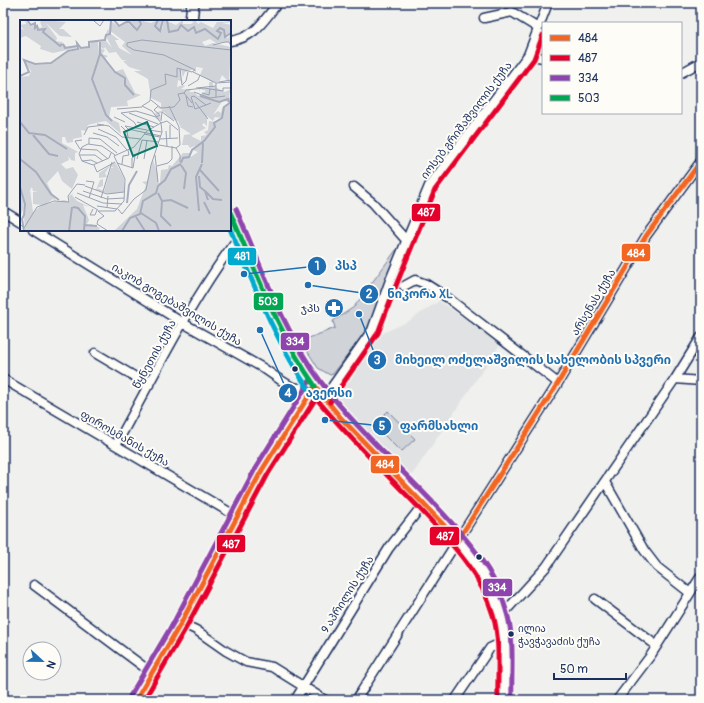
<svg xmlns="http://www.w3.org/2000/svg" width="704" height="703" font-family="Pangolin,'Noto Sans Georgian',sans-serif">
<rect width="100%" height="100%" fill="#f0f0ee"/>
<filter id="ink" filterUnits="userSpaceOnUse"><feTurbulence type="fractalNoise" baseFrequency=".025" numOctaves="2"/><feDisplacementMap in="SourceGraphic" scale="8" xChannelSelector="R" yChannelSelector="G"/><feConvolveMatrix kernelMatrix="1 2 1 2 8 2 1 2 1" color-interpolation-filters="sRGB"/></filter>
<g filter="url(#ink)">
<path fill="#e0e2e3" d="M439 301 501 343 410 478 336 397 381 334 409 321Z"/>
<path fill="#d0d3d8" stroke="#76819b" d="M396 250 399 252 368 329 333 374 330 375 318 368 301 341 335 328 333 321 354 307Z
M388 411 415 439 401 452 374 425Z"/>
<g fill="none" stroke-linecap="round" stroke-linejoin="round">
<defs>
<path id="minor" d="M484 18 512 12 538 28
M230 41C255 38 263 21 278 3
M528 55 543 58
M681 73 701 62
M354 187 373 203 406 240
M3 211 21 222
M33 230 183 323 263 368 279 379 292 387 312 390
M404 286 415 280 426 284 448 298 558 383
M95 353 149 385
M3 379 236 516
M675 379 701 381
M324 398 372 330 390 280 429 186 528 55 548 3
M116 445C155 374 191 300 240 235
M605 482 644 550 657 567 690 593
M34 585 152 673
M595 599 657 646
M501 616 546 567 675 379 701 337
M181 623 196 630 226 651 246 662 272 667 325 700
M136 700 181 623 262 470 315 386
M295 700 389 548 424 503
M356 700 558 383 646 236 701 161
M455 700 490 648 503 642
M617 700 651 655 701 576"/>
<path id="secondary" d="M191 21 193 3
M230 212C241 237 253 262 263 287 278 322 293 357 317 388 352 435 398 474 438 518 464 547 491 576 501 616 507 642 504 673 505 700"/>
</defs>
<use href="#minor" stroke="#1b2f5e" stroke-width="11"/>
<use href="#secondary" stroke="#1b2f5e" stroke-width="14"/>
<use href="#minor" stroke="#fdfcf7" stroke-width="8"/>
<use href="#secondary" stroke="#fdfcf7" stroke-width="11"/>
<defs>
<path id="bus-1" d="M315 386 341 418 458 540
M458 540 558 383 646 236 701 161
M136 700 181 623 262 470 315 386"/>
<path id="bus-2" d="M330 402 378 333 397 283 435 190 534 59 543 35
M144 700 187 626 268 474 316 398C349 439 388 475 424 513 452 544 481 574 493 615 501 642 497 672 498 700"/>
<path id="bus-3" d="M236 209C262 267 283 331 321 382 355 428 399 466 438 508 467 539 496 571 507 613 515 640 511 671 512 700
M130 696 175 620 256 467 309 382"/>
<path id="bus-4" d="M230 212C256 271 278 333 315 386"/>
<path id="bus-5" d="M230 229C254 284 275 341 309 390"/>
</defs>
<use href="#bus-1" stroke="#fdfcf7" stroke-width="8"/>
<use href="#bus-2" stroke="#fdfcf7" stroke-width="8"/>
<use href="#bus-3" stroke="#fdfcf7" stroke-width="8"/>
<use href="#bus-4" stroke="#fdfcf7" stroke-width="8"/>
<use href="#bus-5" stroke="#fdfcf7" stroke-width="8"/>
<use href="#bus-1" stroke="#f26522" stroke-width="5"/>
<use href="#bus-2" stroke="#e4002b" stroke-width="5"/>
<use href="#bus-3" stroke="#8e44ad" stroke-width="5"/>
<use href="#bus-4" stroke="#00a651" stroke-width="5"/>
<use href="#bus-5" stroke="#00a9ce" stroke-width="5"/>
</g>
</g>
<defs>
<symbol id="pharmacy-disc" viewBox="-11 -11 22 22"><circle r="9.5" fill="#1f6fb2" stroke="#fdfcf7"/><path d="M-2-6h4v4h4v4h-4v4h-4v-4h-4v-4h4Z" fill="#fff"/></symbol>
</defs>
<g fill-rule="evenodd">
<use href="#pharmacy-disc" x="323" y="297" width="22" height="22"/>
</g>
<g fill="#1b2f5e" stroke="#fdfcf7" stroke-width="1.5">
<circle cx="295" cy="369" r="3.5"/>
<circle cx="479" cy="557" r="3.5"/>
<circle cx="511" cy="634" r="3.5"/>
</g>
<g text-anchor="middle" stroke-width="4" stroke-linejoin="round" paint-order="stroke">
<g font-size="10" fill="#1b2f5e" stroke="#fdfcf7" text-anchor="start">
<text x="518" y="632">ილია<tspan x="518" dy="13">ჭავჭავაძის ქუჩა</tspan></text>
</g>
<g font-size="11" fill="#1b2f5e" stroke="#fdfcf7">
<text transform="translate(466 120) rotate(-53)" y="4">იოსებ გრიშაშვილის ქუჩა</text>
<text transform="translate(593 302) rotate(-59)" y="4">არსენას ქუჩა</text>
<text transform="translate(177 304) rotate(31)" y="4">იაკობ გოგებაშვილის ქუჩა</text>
<text transform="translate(154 354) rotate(-61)" y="4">წყნეთის ქუჩა</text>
<text transform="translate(125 438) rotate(30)" y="4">ფიროსმანის ქუჩა</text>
<text transform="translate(347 594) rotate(-58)" y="4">9 აპრილის ქუჩა</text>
</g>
<g font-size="11" fill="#1b2f5e" stroke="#fdfcf7" text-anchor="end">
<text x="320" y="312">ჯპს</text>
</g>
</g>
<g transform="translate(20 20)">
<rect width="211" height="211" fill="#f0f0ee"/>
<path d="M5 0 12 7 14 2 20 8 22 7 20 2 23 0 46 2 39 9H43L52 17 40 16 26 3 37 18 36 21 42 22 47 27 52 26H55L56 28 33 33 20 29 21 26 6 16 0 18V8L4 10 0 5 6 4ZM107 0H118L120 4 118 9 113 7 117 10 121 5 119 0 131 3 138 0 137 4 139 0H142L141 4 142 10 144 0 156 5 163 0V4H171L174 2 171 1 175 0 178 4 181 2 193 8 197 2H211L202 3 211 5V13L205 17 208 18 211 13V22L196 23 190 19 182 22 185 26 193 23 211 27 209 62 202 55 199 62H193V66L205 72 211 69 209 76 211 82V211H94L117 189 126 165 122 162 127 161 133 140 138 155V162L140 163 141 150 148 149 149 145 152 146 163 133H170L171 137 178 132 173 130 182 123 170 128 168 125H162L164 115 171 114 160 107 162 104 160 106 158 101 151 99 144 92 140 93 141 100 136 99 135 93 143 90 136 87H141V83L131 78 128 59 114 51H122L109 47 103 41 107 40H102L96 32 89 33 85 27 84 29 79 26 81 22 86 21 92 28 86 16 83 20 88 9 90 13 86 15V16L91 14 99 20H95L99 28 112 35 102 26 105 22 89 10 91 1 99 7 107 2 112 7ZM173 47 176 53V47L183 48 180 55 192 62H189V68H179L180 72V69L186 71 178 76 174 72H169L171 70 161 69 165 66 163 65 157 67 158 60 165 63 161 60V50L163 57 165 52 174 49ZM203 80 210 83 202 88 201 93 198 91 193 95ZM187 96 193 101 195 97 201 98 196 102 189 101 188 110 184 112 187 115 181 116V121L171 116 186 108 182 105 184 103 187 106ZM71 22H78L79 33 80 28 85 30 82 34 88 36 85 38 94 52 103 49 115 73 121 75 107 81 108 86 91 87 89 98 99 103 101 114 86 101 80 102 68 105 66 111 61 110 62 117 53 119V122L47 123 45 117H42V123L58 132 55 133V141L51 140 48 136 49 140 41 144 46 149 53 147 58 155 52 169 42 161 38 151 27 163 36 181 33 179 26 184 44 180 50 182 49 176 54 173 52 175 57 181 70 187 63 185 69 200 66 206 71 204 80 208 78 211H5L3 180V189L0 198V57L9 56 11 51 4 41 15 45 31 44 48 32 58 30 57 24 61 29 69 28ZM12 167 13 171 18 172H13V184L22 185 13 192 10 170ZM95 142 104 158V172L90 174 76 170 80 160 83 159V166L77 168 84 171 91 148H94L90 146 85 153 87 157 79 158V153Z" fill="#d0d3d8" fill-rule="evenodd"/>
<path fill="none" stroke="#a7adbd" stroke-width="2" d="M7 0 11 5 15 3V8L17 6 18 10 25 9 23 12 29 17 40 26 42 24M94 0 99 6 108 1 117 10 121 4 119 0M138 0 135 6 140 11 143 0M147 0 149 12 158 10 161 5 168 11 174 7 176 13 185 9 198 19 201 13 197 11 200 8 204 10 205 17 211 13M80 21V34L72 59 86 95 92 101M43 24 45 28 57 26M80 33 95 52 105 58V65L114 75M0 56 9 52 4 40 15 44 31 43 48 31 58 29 57 23 61 28 69 27V22L85 20 86 15 90 14 91 0M180 76 199 82 208 79 209 82M0 102 9 113 25 115 47 129M13 115 29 134 38 136M0 139 16 152 31 174 39 180M161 143 163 138 169 137 172 130 184 121 195 107 194 103 202 98 204 87 211 82M182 143 183 123M161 145 166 153 164 169M180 150 199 171M179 156 180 167 185 171 188 180M0 167 5 184 4 195 2 199 4 211M185 171 193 179 202 180M138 173 142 181 141 196 151 206M142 181 151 180 168 188M184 182 190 194M107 183 109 165 117 151M53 187 58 188 65 196 64 211M179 191 176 157 182 144M121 193 136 203 139 211M116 197 125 211M64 205 77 206M49 211 52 187M102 211 110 198 120 194 123 181 136 173 138 166 145 160 151 149 161 144"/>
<path fill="none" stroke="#9ba3b4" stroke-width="1" d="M78 0 74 1 80 6 84 0M197 0 211 1M193 25 205 22H209L211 26M160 49 162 65 166 61 168 52M173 52 196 63 211 62M199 62 211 60M196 63V77M168 66 178 60 180 55M176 68 196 66M174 72 190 78 205 76M164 73 172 83M182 73 189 75 190 69M166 76 168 86 173 87M174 76 171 77 175 89 186 85M174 76 186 85 191 83M131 80 141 88 154 87 160 80 158 74 164 73 166 70 184 68 203 71V68H211M175 82 188 99M138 86 134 90 139 94M149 86 159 107 160 125 156 128 160 135V142M97 89 122 87M109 93 138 104M94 97 105 102M141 101 142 92 154 101M117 102 134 107M77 104 89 106 102 117 121 119M150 105V118M101 106 107 112 108 117M105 106 108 109 141 116M105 106 127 110M117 107 114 102 101 93 116 91 136 97 140 95M78 109 96 117 107 130M129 110 142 112M146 111 147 126M73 113 87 117 99 126M124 114 140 117M64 115 68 107 84 105M140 119 158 118M62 120 55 121 60 129 77 130 88 139M122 120 139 122M69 124V118L80 119 97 133M139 125 156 128M91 133 89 138 73 145 62 141 59 134 62 127 68 124 82 126 95 135M60 135H75L83 141M135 135 138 162M117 139 122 120M124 139 127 120M62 141 71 140 77 143M97 143 113 148M102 144 103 136 109 135 108 130M74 145 77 152 95 142M137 146 148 143 152 139V126M112 148V138L115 136M113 148 115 136M66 161 74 162 69 178M65 166 87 174 104 172M63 171 87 179 104 178M57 173 83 183 102 184M55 177 78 190M81 178 92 142M77 186 97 189M87 188 88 176M73 189 70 195H75L77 190M98 189 102 194 114 179 126 170 131 145 142 112 141 103 147 101 158 110M0 204 4 208 17 187 34 181 49 182 48 176 57 164 65 165M88 211 77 204 78 200 84 196 78 191H95L104 181 105 159 94 136 114 127 127 111 141 103 132 91 122 86 130 81 131 70 146 64 145 54 157 57V48L172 52 175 50 144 35 114 30 107 26V23L122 20 211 30"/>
<path fill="#0f766e" fill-opacity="0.15" stroke="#0f766e" stroke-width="2" d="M127 102 137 126 113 136 104 112Z"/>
<rect width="211" height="211" fill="none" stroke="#1b2f5e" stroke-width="2"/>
</g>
<path fill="none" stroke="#1f6fb2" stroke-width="1.5" d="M244 274L317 266M308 285L369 294M359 314L377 360M260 330L288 393M325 420L382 426"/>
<g fill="#1f6fb2" stroke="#fdfcf7" stroke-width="1.5">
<circle cx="244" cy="274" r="4"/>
<circle cx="308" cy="285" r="4"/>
<circle cx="359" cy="314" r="4"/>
<circle cx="260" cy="330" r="4"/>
<circle cx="325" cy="420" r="4"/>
<circle cx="317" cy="266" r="10"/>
<circle cx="369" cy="294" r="10"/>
<circle cx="377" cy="360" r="10"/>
<circle cx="288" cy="393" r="10"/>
<circle cx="382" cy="426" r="10"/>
</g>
<g font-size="12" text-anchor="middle" font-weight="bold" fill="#fff">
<text x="317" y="270">1</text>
<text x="369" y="298">2</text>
<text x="377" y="364">3</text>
<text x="288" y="397">4</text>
<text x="382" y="430">5</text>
</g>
<g font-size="12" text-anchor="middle" font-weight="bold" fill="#1f6fb2" stroke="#fdfcf7" stroke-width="4" stroke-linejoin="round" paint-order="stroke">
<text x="346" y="270">პსპ</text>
<text x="420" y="298">ნიკორა XL</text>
<text x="533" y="364">მიხეილ ოძელაშვილის სახელობის სპვერი</text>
<text x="329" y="397">ავერსი</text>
<text x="439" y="430">ფარმსახლი</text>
</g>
<g stroke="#fdfcf7" stroke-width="1.5">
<rect x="411" y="203" width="30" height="19" rx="4" fill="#e4002b"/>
<rect x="621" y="243" width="30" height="19" rx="4" fill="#f26522"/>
<rect x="227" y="247" width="30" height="19" rx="4" fill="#00a9ce"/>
<rect x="253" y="292" width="31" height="19" rx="4" fill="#00a651"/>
<rect x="280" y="332" width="30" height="19" rx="4" fill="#8e44ad"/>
<rect x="370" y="455" width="30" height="19" rx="4" fill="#f26522"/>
<rect x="429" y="526" width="31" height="20" rx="4" fill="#e4002b"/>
<rect x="216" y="534" width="30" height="19" rx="4" fill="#e4002b"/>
<rect x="482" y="578" width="31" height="19" rx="4" fill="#8e44ad"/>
</g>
<g font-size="11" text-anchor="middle" font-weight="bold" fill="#fff">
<text x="426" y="216">487</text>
<text x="636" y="257">484</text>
<text x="242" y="260">481</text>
<text x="268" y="305">503</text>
<text x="295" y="345">334</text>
<text x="385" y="468">484</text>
<text x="445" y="540">487</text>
<text x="231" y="548">487</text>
<text x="497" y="591">334</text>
</g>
<rect width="704" height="703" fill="none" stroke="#fdfcf7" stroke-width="16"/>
<rect x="8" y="8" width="688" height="687" fill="none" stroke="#1b2f5e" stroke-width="1.5" filter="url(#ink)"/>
<rect x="542" y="22" width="140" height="92" fill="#fdfcf7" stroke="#a3aaba"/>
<rect x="550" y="35" width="20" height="6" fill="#f26522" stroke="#a3aaba"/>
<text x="578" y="42" font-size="12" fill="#1b2f5e">484</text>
<rect x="550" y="55" width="20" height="6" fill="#e4002b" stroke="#a3aaba"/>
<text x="578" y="62" font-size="12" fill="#1b2f5e">487</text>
<rect x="550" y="75" width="20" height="6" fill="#8e44ad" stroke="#a3aaba"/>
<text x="578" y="82" font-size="12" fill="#1b2f5e">334</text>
<rect x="550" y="95" width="20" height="6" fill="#00a651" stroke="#a3aaba"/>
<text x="578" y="102" font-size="12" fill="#1b2f5e">503</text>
<g transform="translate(42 661) rotate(112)"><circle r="19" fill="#fdfcf7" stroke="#a3aaba"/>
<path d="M0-3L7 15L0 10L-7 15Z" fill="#1f6fb2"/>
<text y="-6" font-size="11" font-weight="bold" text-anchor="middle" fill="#1b2f5e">N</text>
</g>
<path d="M554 673v6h72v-6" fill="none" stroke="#1b2f5e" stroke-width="2"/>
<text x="560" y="673" font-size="12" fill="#1b2f5e" stroke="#fdfcf7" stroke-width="3" paint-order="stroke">50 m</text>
</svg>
